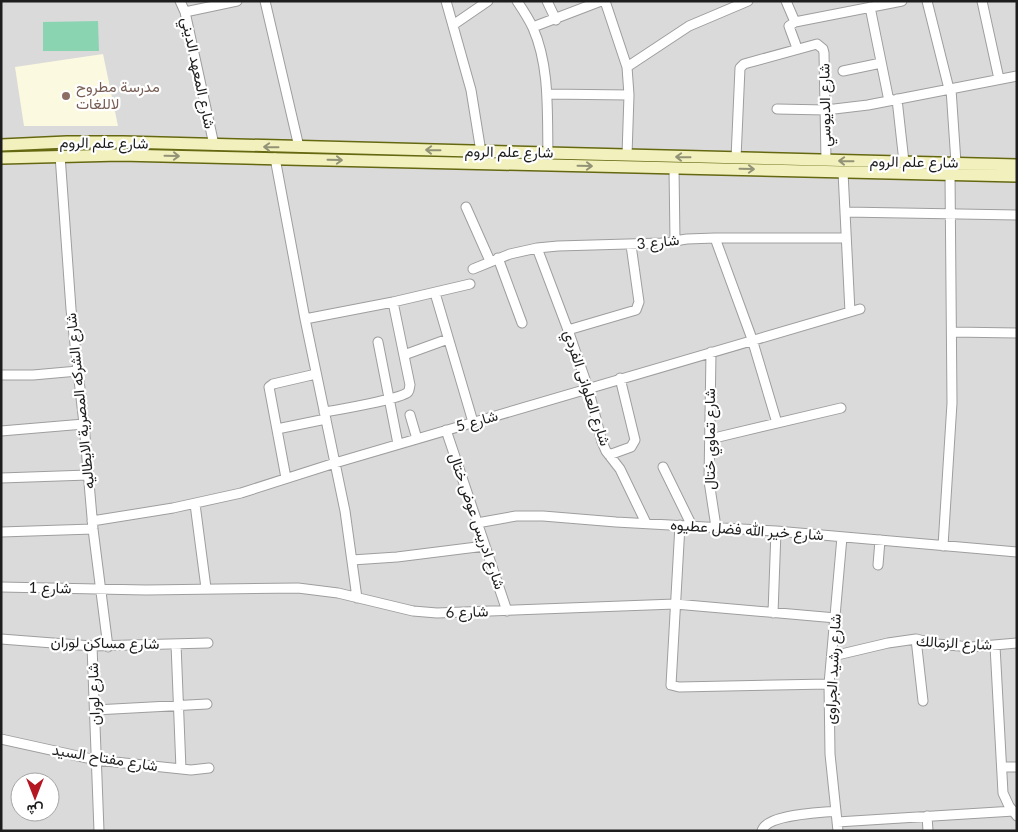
<svg xmlns="http://www.w3.org/2000/svg" width="1018" height="832" font-family="Lato,Vazirmatn,sans-serif">
<rect width="100%" height="100%" fill="#edeae4"/>
<path fill="#dbdada" fill-rule="evenodd" d="M1 1H1017V831H1ZM20 782H50V812H20Z"/>
<path fill="#fbf9df" d="M103 54 118 126H24L15 67Z"/>
<path fill="#8bd4b2" d="M98 21 99 51H43V22Z"/>
<g fill="none" stroke-linecap="round" stroke-linejoin="round">
<defs>
<path id="street" d="M180 1 185 12 214 145
M265 1 299 147
M446 1 471 90 481 152
M517 1C523 10 529 19 533 28 550 67 547 112 548 153
M547 1 556 20
M605 1 627 67 629 95 627 155
M786 1 795 22
M927 1 949 89
M982 1 999 79
M870 7 889 101
M185 12 237 1
M795 22 902 1
M795 22 789 26 790 29 797 48
M453 25 488 1
M533 27 601 1
M627 67 689 26 748 1
M843 71 881 63
M951 89 956 163
M547 94 629 95
M897 99 904 162
M777 109 826 110 868 105 1017 76
M60 155 71 309 84 424 93 529 108 647
M275 158 305 319 345 511 357 598
M736 158 740 68 744 64 817 44 823 49 824 53 826 160
M674 168 675 241
M843 172 850 312
M466 207 490 261
M845 212 1017 215
M715 238 752 339 777 423
M537 248 568 330 588 388 602 442 606 451 620 469 646 523
M498 258 522 323
M473 269 510 254 537 248 558 246 662 243 687 239 715 238H846
M435 293 473 422
M305 319 393 302 470 284
M568 330 636 310 639 302 631 245
M952 332 1017 333
M378 342 398 444
M711 352 709 481 716 527
M404 355 448 339
M1 375H33L78 371
M324 412C337 410 401 399 408 392 410 389 409 388 410 385L393 302
M410 415 417 439
M277 429 326 419
M446 430 507 611
M1 431 84 424
M710 439 841 408
M609 455 631 447 635 440 620 378
M663 467 692 526
M1 478 88 475
M286 478 269 387 273 384 316 374
M195 504 206 588
M92 521 173 508 241 493 335 463 860 309
M477 523 516 516H543L616 522 776 531 1017 552
M680 525 671 685 679 687 829 684
M1 532 93 529
M943 546 952 403 950 174
M352 560 397 557 485 546
M878 565 880 540
M1 587 146 590 298 588 338 593 413 611 437 613 675 604 836 618
M773 613 776 531
M1 639 92 646 208 643
M916 639 923 701
M176 644 181 769
M92 646 99 831
M995 646 1003 793 1009 806 1017 816
M833 656 888 643 916 639 937 644 971 647 1017 643
M95 710 207 704
M1 739 96 760 191 770 209 768
M1002 767H1017
M927 816 928 831
M837 822 1014 811
M762 831C766 814 820 813 836 811
M838 831 830 754 829 684 842 537"/>
<path id="secondary" d="M1 145 67 142H123L1017 165
M1 158 120 155 1017 176"/>
</defs>
<use href="#street" stroke="#9e9e9e" stroke-width="11"/>
<use href="#secondary" stroke="#656811" stroke-width="14"/>
<use href="#street" stroke="#fff" stroke-width="9"/>
<use href="#secondary" stroke="#f2f1be" stroke-width="11"/>
</g>
<defs><path id="oneway-shaft" d="M-6 0H5M1.5-3L5.5 0L1.5 3" fill="none" stroke-width="1.6" stroke-linecap="round" stroke-linejoin="round" transform="scale(1.25)"/></defs>
<g stroke="#929276">
<use href="#oneway-shaft" transform="translate(271 147) rotate(-179)"/>
<use href="#oneway-shaft" transform="translate(433 150) rotate(-179)"/>
<use href="#oneway-shaft" transform="translate(172 156) rotate(1)"/>
<use href="#oneway-shaft" transform="translate(683 157) rotate(-179)"/>
<use href="#oneway-shaft" transform="translate(335 160) rotate(1)"/>
<use href="#oneway-shaft" transform="translate(846 161) rotate(-179)"/>
<use href="#oneway-shaft" transform="translate(585 166) rotate(1)"/>
<use href="#oneway-shaft" transform="translate(747 169) rotate(1)"/>
</g>
<circle fill="#8d6e63" stroke="#fff" stroke-width="2" cx="66" cy="96" r="5"/>
<g text-anchor="middle" stroke-width="4.5" stroke-linejoin="round" paint-order="stroke">
<g font-size="15" fill="#1d1d1d" stroke="#fff">
<text transform="translate(198 73) rotate(78)" y="5">شارع المعهد الديني</text>
<text transform="translate(825 105) rotate(-91)" y="5">شارع الديوسي</text>
<text transform="translate(104 143) rotate(1)" y="5">شارع علم الروم</text>
<text transform="translate(509 152) rotate(1)" y="5">شارع علم الروم</text>
<text transform="translate(914 162) rotate(1)" y="5">شارع علم الروم</text>
<text transform="translate(658 242) rotate(-6)" y="5">شارع 3</text>
<text transform="translate(587 388) rotate(72)" y="5">شارع العلوانى الفردي</text>
<text transform="translate(80 401) rotate(-96)" y="5">شارع الشركه المصرية الايطاليه</text>
<text transform="translate(477 421) rotate(-16)" y="5">شارع 5</text>
<text transform="translate(710 439) rotate(-90)" y="5">شارع تماوي ختال</text>
<text transform="translate(477 521) rotate(71)" y="5">شارع ادريس عوض ختال</text>
<text transform="translate(747 530) rotate(4)" y="5">شارع خير الله فضل عطيوه</text>
<text transform="translate(50 588) rotate(1)" y="5">شارع 1</text>
<text transform="translate(467 612) rotate(-2)" y="5">شارع 6</text>
<text transform="translate(105 643) rotate(1)" y="5">شارع مساكن لوران</text>
<text transform="translate(954 643) rotate(3)" y="5">شارع الزمالك</text>
<text transform="translate(833 669) rotate(-87)" y="5">شارع رشيد الجراوى</text>
<text transform="translate(94 694) rotate(-92)" y="5">شارع لوران</text>
<text transform="translate(105 758) rotate(9)" y="5">شارع مفتاح السيد</text>
</g>
<g font-size="15" fill="#785e54" stroke="#fff" text-anchor="start">
<text x="76" y="92">مدرسة مطروح<tspan x="76" dy="17">لاللغات</tspan></text>
</g>
</g>
<rect width="1018" height="832" fill="none" stroke="#1d1d1d" stroke-width="5"/>
<g transform="translate(35 797) rotate(180)"><circle r="24" fill="#ffffff" stroke="#a5a5a5"/>
<path d="M0-4L9 19L0 12L-9 19Z" fill="#b41622"/>
<text y="-8" font-size="14" font-weight="bold" text-anchor="middle" fill="#1d1d1d">ش</text>
</g>
</svg>
